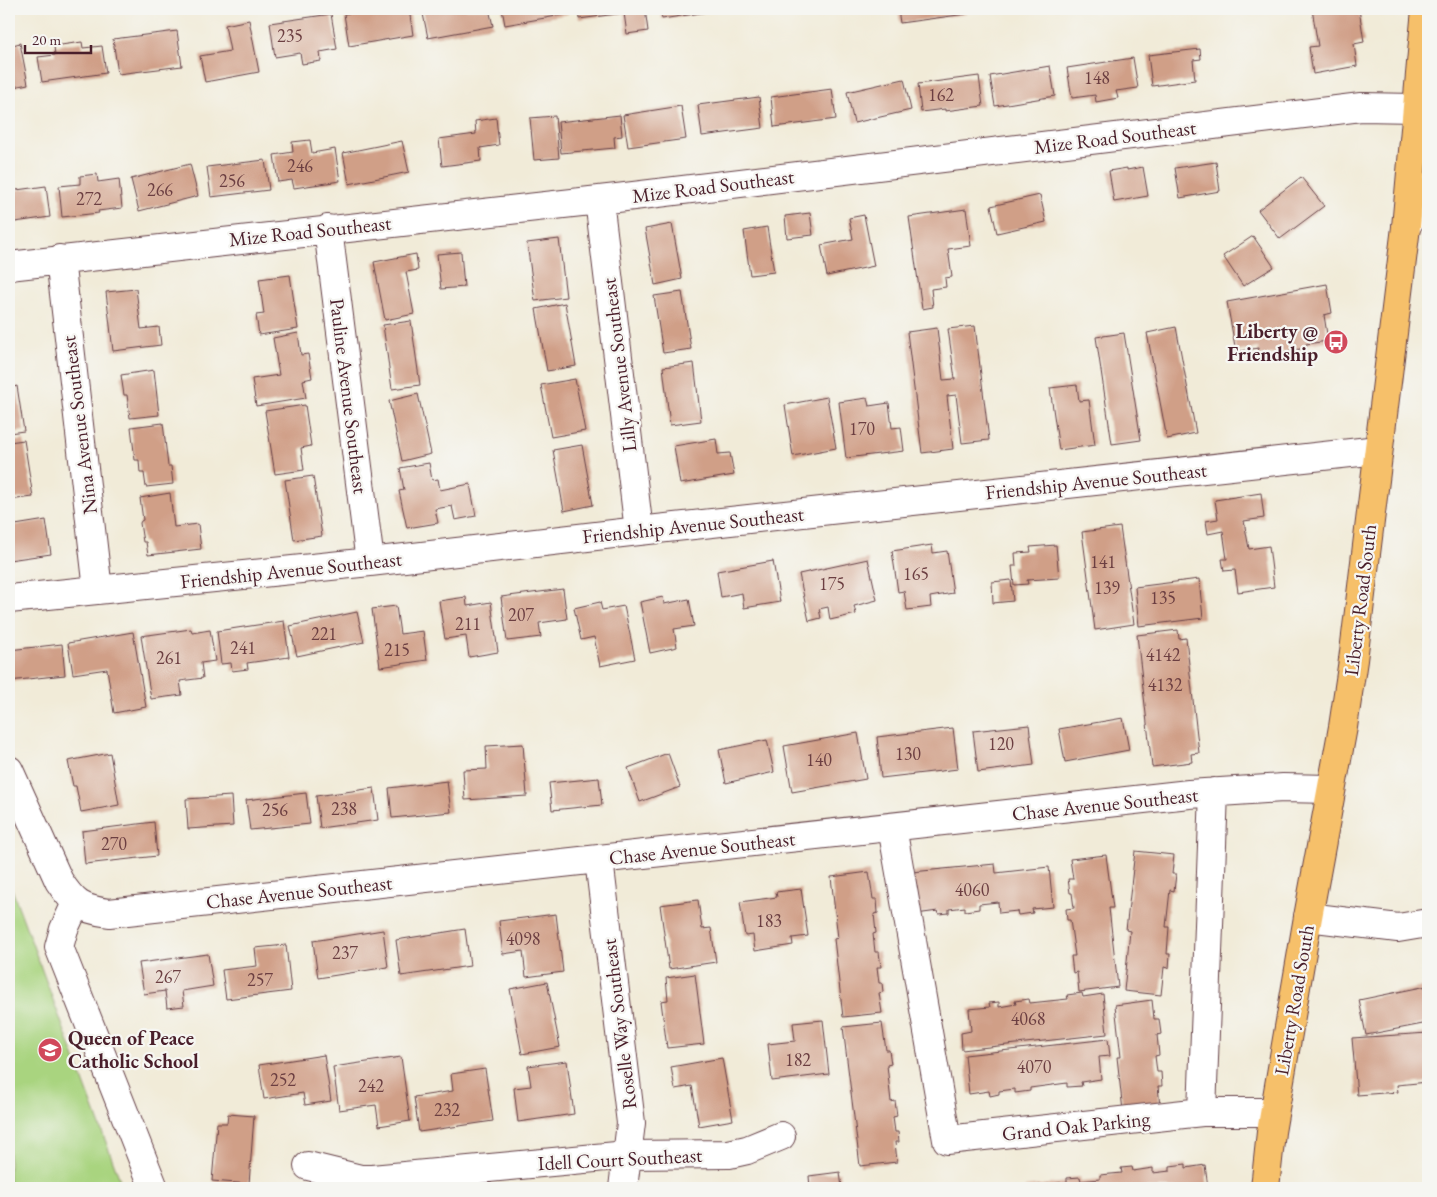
<svg xmlns="http://www.w3.org/2000/svg" width="1437" height="1197" font-family="'EB Garamond',serif">
<rect width="100%" height="100%" fill="#f6f6f2"/>
<filter id="ink" filterUnits="userSpaceOnUse"><feTurbulence type="fractalNoise" baseFrequency=".02" numOctaves="2"/><feDisplacementMap in="SourceGraphic" scale="10" xChannelSelector="R" yChannelSelector="G"/><feConvolveMatrix kernelMatrix="1 2 1 2 8 2 1 2 1" color-interpolation-filters="sRGB"/></filter>
<filter id="wash" filterUnits="userSpaceOnUse"><feTurbulence type="fractalNoise" baseFrequency=".0096" numOctaves="4" result="noise"/><feDisplacementMap in="SourceGraphic" scale="20" xChannelSelector="R" yChannelSelector="G"/><feGaussianBlur stdDeviation="1.12" result="paint"/><feColorMatrix in="noise" values="0 0 0 0 0 0 0 0 0 0 0 0 0 0 0 0 0 1.4 0 .05"/><feComposite in="paint" operator="in"/></filter>
<g filter="url(#wash)">
<rect width="100%" height="100%" fill="#f1ebd8"/>
<path fill="#a9d47f" stroke="#7a7a55" d="M10 884 123 1188H9V885Z"/>
<g id="blocks">
<path fill="#d09f87" d="M368 9H409L413 35 349 46 344 14 368 10Z
M422 9H489L493 26 428 38Z
M502 9H567L568 14 505 25Z
M578 9H645L648 31 627 34 624 13 579 19Z
M660 9H720V10L662 19Z
M898 9H966V14L900 23Z
M1312 9H1359L1364 42 1354 44 1357 66 1313 74 1309 47 1318 46Z
M331 14 337 49 320 52 321 61 302 64 300 53 275 57 270 23Z
M249 20 259 72 205 82 200 56 230 51 225 25Z
M177 31 182 66 118 74 113 39Z
M82 42 83 48 102 46 106 73 42 82 38 57 55 55 54 46Z
M20 43 28 84 9 88V46Z
M1200 49 1201 59 1193 60 1195 80 1152 86 1148 55Z
M1133 58 1138 88 1116 91 1118 98 1096 102 1095 95 1072 98 1067 68Z
M1050 66 1055 96 995 106 990 76Z
M979 76 983 106 945 111V109L921 112 918 84Z
M904 79 911 110 854 123 847 92Z
M832 89 836 119 774 127 771 97Z
M759 97 763 128 702 136 698 105Z
M681 106 686 139 628 147 623 115Z
M620 115 622 136 614 137 615 148 561 153 558 122Z
M555 116 559 158 534 160 530 118Z
M496 118 499 145 480 148 481 161 442 166 439 139 476 134 475 121Z
M310 140 312 153 335 149 340 181 294 188 292 180 278 182 274 155 293 152 292 142Z
M402 141 409 172 349 184 343 153Z
M265 160 269 190 211 197 207 167Z
M1216 162 1220 191 1180 198 1175 168Z
M190 164 198 196 139 211 131 179Z
M1143 167 1148 196 1114 202 1109 171 1127 168V170Z
M97 174 98 182 119 179 122 208 98 211 99 213 62 217 59 186 80 184V176Z
M1301 177 1324 206 1280 239 1258 210Z
M46 186 50 217 15 222 14 221H9V191Z
M1040 195 1046 222 997 233 991 206Z
M966 209 971 246 948 249 952 277 945 278 946 287 931 289 933 307 922 309 909 217Z
M810 213 813 235 787 238 785 216Z
M864 215 874 266 827 276 821 245 853 239 849 218Z
M672 224 682 279 655 285 645 229Z
M767 227 774 272 750 275 744 231Z
M1253 236 1274 267 1243 286 1223 256Z
M559 239 566 297 535 301 527 243Z
M461 252 464 287 441 289 437 254Z
M416 254 418 270 406 272 414 314 385 320 374 262Z
M290 275 298 329 259 335 256 315 264 314 259 279Z
M1327 284 1332 313 1324 315 1328 341 1306 344V348L1259 356 1258 348 1236 352 1227 302Z
M136 289 141 329 159 327 161 345 113 351 106 292Z
M682 292 691 349 663 353 654 296Z
M565 303 576 366 547 371 536 309Z
M411 321 420 385 392 389 383 325Z
M975 326 989 440 962 443 956 395 947 396 953 449 922 453 907 332 937 328 943 380 955 379 948 329Z
M1176 327 1196 433 1167 439 1147 333Z
M298 333 301 355 308 354 312 378 303 380 306 398 256 406 252 379 279 375 273 338Z
M1124 333 1141 440 1112 444 1096 337Z
M694 363 701 421 670 425 663 367Z
M154 370 159 415 130 418 127 395H124L121 375Z
M11 371 14 387 17 386 24 431 9 433V372Z
M575 379 585 431 551 437 541 385Z
M1077 385 1079 401 1089 400 1095 445 1059 450 1050 388Z
M418 394 431 454 402 461 389 401Z
M827 397 836 448 793 456 785 405Z
M867 398 869 406 889 403 892 428 901 427 904 451 846 458 839 402Z
M305 405 311 446 301 448 304 470 275 474 265 411Z
M163 423 168 466H171L173 484 146 487 144 473H140L139 460H135L131 427Z
M716 439 718 454 730 453 734 475 680 484 674 446Z
M24 440 33 497 9 500V442Z
M582 445 593 505 564 511 553 450Z
M429 463 432 480 438 479 440 490 470 484 476 516 455 520 452 506 435 509 438 523 407 528 399 491 404 490 400 468Z
M313 476 322 536 294 540 285 480Z
M170 493 174 527 198 524 201 549 148 555 146 542H143L140 523 141 521 143 520 140 498Z
M1261 493 1264 518 1244 521 1249 549 1269 546 1274 587 1238 592 1235 570 1224 571 1222 559H1227L1223 531 1208 534 1206 521 1218 519 1215 500Z
M46 520 51 554 9 560V526Z
M1120 527 1134 624 1095 630 1082 532Z
M932 545 933 553 947 551 953 593 930 597 931 607 907 610 904 591 898 592 892 551Z
M1056 545 1059 578 1027 580 1028 584 1014 585 1012 566H1016L1015 553 1031 552 1030 547Z
M868 559 877 600 854 606 856 614 830 620 828 607 819 609 821 618 809 621 799 574Z
M773 561 780 602 744 608 742 593 721 597 717 571Z
M1199 579 1203 618 1139 626 1135 587Z
M1011 580 1013 601 993 603 992 582Z
M563 589 567 619 539 623 541 637 507 641 501 597Z
M466 597 467 606 491 602 498 652 469 657 466 636 445 639 439 601Z
M663 597 664 604 689 599 694 626 674 629 677 647 650 653 640 602Z
M600 602 602 610 624 606 635 659 600 666 594 637 581 640 574 608Z
M396 606 400 634 423 631 427 660 380 667 372 609Z
M357 612 364 642 297 656 290 626Z
M284 621 289 657 247 663 248 669 232 671 231 663 221 664 217 631Z
M191 629 192 633 210 630 215 661 201 663 203 678 180 681 182 695 151 699 141 636Z
M1178 630 1179 639 1186 638 1199 753 1191 754 1192 762 1152 767 1137 635Z
M133 632 146 707 114 713 107 669 73 674 68 643Z
M62 644 65 675 9 681V650Z
M1123 718 1129 750 1065 762 1059 729Z
M1029 725 1034 765 978 772 973 731Z
M953 728 958 769 881 778 877 737Z
M858 733 866 779 792 792 784 746Z
M767 740 774 772 726 783 719 750Z
M523 744 527 796 465 800 463 770 487 769 486 746Z
M110 753 119 805 81 812 76 786H73L68 761Z
M668 753 680 787 640 802 628 768Z
M599 778 602 805 552 810 549 783Z
M447 781 451 812 392 818 389 788Z
M374 788 378 820 320 828 316 796Z
M306 793 310 824 250 830 246 800Z
M231 796 233 826 188 829 186 799Z
M154 822 157 856 85 864 82 831Z
M1135 851 1174 855 1172 874H1176L1174 891 1170 890 1166 927H1169L1167 954H1170L1169 968 1164 967 1161 995 1124 991 1130 931 1126 930Z
M1106 855 1113 908H1109L1118 987 1079 992 1077 972 1073 973 1071 956H1075L1070 920H1067L1066 909 1074 908 1072 893H1070L1068 879H1073L1070 859Z
M995 864 996 873 1049 867 1053 907 1032 909 1033 913 1018 915 1017 911 999 913 998 902 979 904V909L965 911V907L949 909V913L939 914 938 911 916 914 912 872Z
M869 872 873 899H877L878 913 874 914 876 933 873 934 875 952H879L881 967H877L879 983H882L883 992 879 993 882 1013 843 1017 834 939 838 938 831 877Z
M801 889 808 936 792 938 793 945 755 951 753 935 745 936 740 902 777 897 776 892Z
M698 900 702 929 711 928 716 962 669 969 660 905Z
M556 914 563 972 526 977 523 951 503 954 499 921Z
M465 929 470 966 401 976 396 940Z
M383 930 388 967 318 978 313 941Z
M286 945 291 991 226 999 222 970 257 966 255 948Z
M208 954 213 986 182 991 184 1006 167 1008 165 991 144 994 139 963Z
M695 974 704 1044 667 1048 661 1001 668 1000 666 978Z
M547 982 560 1047 522 1054 510 989Z
M1427 986 1428 1023 1366 1035 1359 1000Z
M1082 993 1083 997 1103 994 1107 1034 962 1050 961 1033 971 1031 969 1009 990 1007 989 1003 999 1002V1007L1016 1004 1015 1001 1029 999 1030 1003 1068 999 1067 995Z
M1152 1000 1154 1019H1159L1161 1034 1157 1035 1159 1055 1155 1056 1157 1072H1161L1162 1086H1158L1160 1107 1123 1111 1117 1057H1121L1115 1005Z
M823 1020 829 1074 772 1081 768 1044 795 1041 793 1023Z
M882 1023 886 1050H889L891 1064 887 1065 891 1102 895 1101 897 1116 893 1117 895 1132H898L899 1142H895L897 1162 860 1166 843 1027Z
M1428 1033V1082L1397 1085 1398 1092 1357 1095 1352 1038Z
M1108 1039 1110 1056 1099 1057 1101 1079 1081 1082 1082 1086 1067 1087V1083L1030 1088V1091L1015 1093V1089L999 1091V1094L990 1096 989 1091 969 1094 965 1055Z
M324 1055 331 1101 305 1105 303 1093 264 1099 259 1065Z
M401 1057 410 1121 379 1126 376 1105 339 1110 333 1067Z
M722 1058 733 1120 699 1126 692 1086 675 1089 671 1067Z
M567 1061 574 1114 518 1122 514 1088 531 1086 528 1066Z
M485 1069 493 1121 419 1132 414 1097 453 1091 451 1074Z
M228 1114 254 1116 249 1184 212 1181 217 1123H227Z
M1186 1164V1168L1205 1165 1208 1188H1025V1187L1067 1182V1178L1080 1177 1081 1181 1100 1179V1175L1122 1173 1121 1168 1132 1167 1133 1171 1153 1168V1173L1170 1171V1166Z
M840 1172 842 1188H810L809 1176Z"/>
</g>
</g>
<g filter="url(#ink)">
<use href="#blocks" fill-opacity="0" stroke="#633e45" stroke-width="1"/>
<g fill="none" stroke-linecap="round" stroke-linejoin="round">
<defs>
<path id="minor" d="M599 200 639 531
M1406 227 1428 188
M328 229 370 562
M60 259 98 590
M9 266 617 198 1361 107 1416 108
M9 599 370 562 639 531 1378 450
M9 770 59 881C74 904 81 909 109 913L1189 794 1283 788 1331 789
M892 827 947 1140 1202 1112 1214 792
M599 860 631 1123 623 1188
M76 903 64 929 59 947 154 1188
M1308 917 1398 928 1428 923
M1202 1112H1274
M308 1166 361 1179H372L627 1155 729 1154 747 1150 781 1136"/>
<path id="major" d="M1265 1188 1271 1132 1308 917 1343 727 1353 660 1406 227 1426 9"/>
</defs>
<use href="#minor" stroke="#633e45" stroke-width="30"/>
<use href="#major" stroke="#633e45" stroke-width="30"/>
<use href="#minor" stroke="#fff" stroke-width="28"/>
<use href="#major" stroke="#f6c06b" stroke-width="28"/>
</g>
</g>
<defs>
<symbol id="bus-disc" viewBox="-11 -11 22 22"><circle r="9.5" fill="#d1495b" stroke="#f6f6f2"/><path d="M-5-6H5V4H4V6H2V4H-2V6H-4V4H-5ZM-3.5-4V0h7V-4ZM-3.5 1.2v1.5H-2V1.2ZM2 1.2v1.5H3.5V1.2Z" fill="#fff"/></symbol>
<symbol id="school-disc" viewBox="-11 -11 22 22"><circle r="9.5" fill="#d1495b" stroke="#f6f6f2"/><path d="M0-5L7-2L0 1L-7-2ZM-4 1L0 2.5L4 1V4Q0 6-4 4Z" fill="#fff"/></symbol>
</defs>
<g fill-rule="evenodd">
<use href="#bus-disc" x="1322" y="328" width="28" height="28"/>
<use href="#school-disc" x="36" y="1036" width="28" height="28"/>
</g>
<g text-anchor="middle" stroke-width="4.5" stroke-linejoin="round" paint-order="stroke">
<g font-size="18" fill="#6c3f42">
<text x="290" y="42">235</text>
<text x="1097" y="84">148</text>
<text x="941" y="101">162</text>
<text x="300" y="172">246</text>
<text x="232" y="187">256</text>
<text x="160" y="196">266</text>
<text x="89" y="205">272</text>
<text x="862" y="435">170</text>
<text x="1103" y="568">141</text>
<text x="916" y="580">165</text>
<text x="832" y="590">175</text>
<text x="1107" y="594">139</text>
<text x="1163" y="604">135</text>
<text x="521" y="621">207</text>
<text x="468" y="630">211</text>
<text x="324" y="640">221</text>
<text x="243" y="654">241</text>
<text x="397" y="656">215</text>
<text x="1163" y="661">4142</text>
<text x="169" y="664">261</text>
<text x="1165" y="691">4132</text>
<text x="1001" y="750">120</text>
<text x="908" y="760">130</text>
<text x="819" y="766">140</text>
<text x="344" y="815">238</text>
<text x="275" y="816">256</text>
<text x="114" y="850">270</text>
<text x="972" y="896">4060</text>
<text x="769" y="927">183</text>
<text x="523" y="945">4098</text>
<text x="345" y="959">237</text>
<text x="168" y="983">267</text>
<text x="260" y="986">257</text>
<text x="1028" y="1025">4068</text>
<text x="798" y="1066">182</text>
<text x="1034" y="1073">4070</text>
<text x="283" y="1086">252</text>
<text x="371" y="1092">242</text>
<text x="447" y="1116">232</text>
</g>
<g font-size="20" fill="#4a1f2b" stroke="#f6f6f2">
<text transform="translate(1115 137) rotate(-7)" y="7">Mize Road Southeast</text>
<text transform="translate(713 186) rotate(-7)" y="7">Mize Road Southeast</text>
<text transform="translate(310 231) rotate(-6)" y="7">Mize Road Southeast</text>
<text transform="translate(619 365) rotate(-97)" y="7">Lilly Avenue Southeast</text>
<text transform="translate(349 396) rotate(83)" y="7">Pauline Avenue Southeast</text>
<text transform="translate(79 425) rotate(-97)" y="7">Nina Avenue Southeast</text>
<text transform="translate(1096 481) rotate(-6)" y="7">Friendship Avenue Southeast</text>
<text transform="translate(693 525) rotate(-6)" y="7">Friendship Avenue Southeast</text>
<text transform="translate(291 570) rotate(-6)" y="7">Friendship Avenue Southeast</text>
<text transform="translate(1360 600) rotate(-83)" y="7">Liberty Road South</text>
<text transform="translate(1105 804) rotate(-6)" y="7">Chase Avenue Southeast</text>
<text transform="translate(702 848) rotate(-6)" y="7">Chase Avenue Southeast</text>
<text transform="translate(299 892) rotate(-6)" y="7">Chase Avenue Southeast</text>
<text transform="translate(1294 1000) rotate(-80)" y="7">Liberty Road South</text>
<text transform="translate(619 1024) rotate(-97)" y="7">Roselle Way Southeast</text>
<text transform="translate(1076 1126) rotate(-6)" y="7">Grand Oak Parking</text>
<text transform="translate(620 1159) rotate(-3)" y="7">Idell Court Southeast</text>
</g>
<g font-size="20" font-weight="bold" fill="#4a1f2b" stroke="#f6f6f2" text-anchor="end">
<text x="1318" y="338">Liberty @<tspan x="1318" dy="23">Friendship</tspan></text>
<text x="68" y="1045" text-anchor="start">Queen of Peace<tspan x="68" dy="23">Catholic School</tspan></text>
</g>
</g>
<rect width="1437" height="1197" fill="none" stroke="#f6f6f2" stroke-width="30"/>
<path d="M25 45v8h66v-8" fill="none" stroke="#4a1f2b" stroke-width="2.5"/>
<text x="32" y="45" font-size="15" fill="#4a1f2b" stroke="#f6f6f2" stroke-width="4" paint-order="stroke">20 m</text>
</svg>
